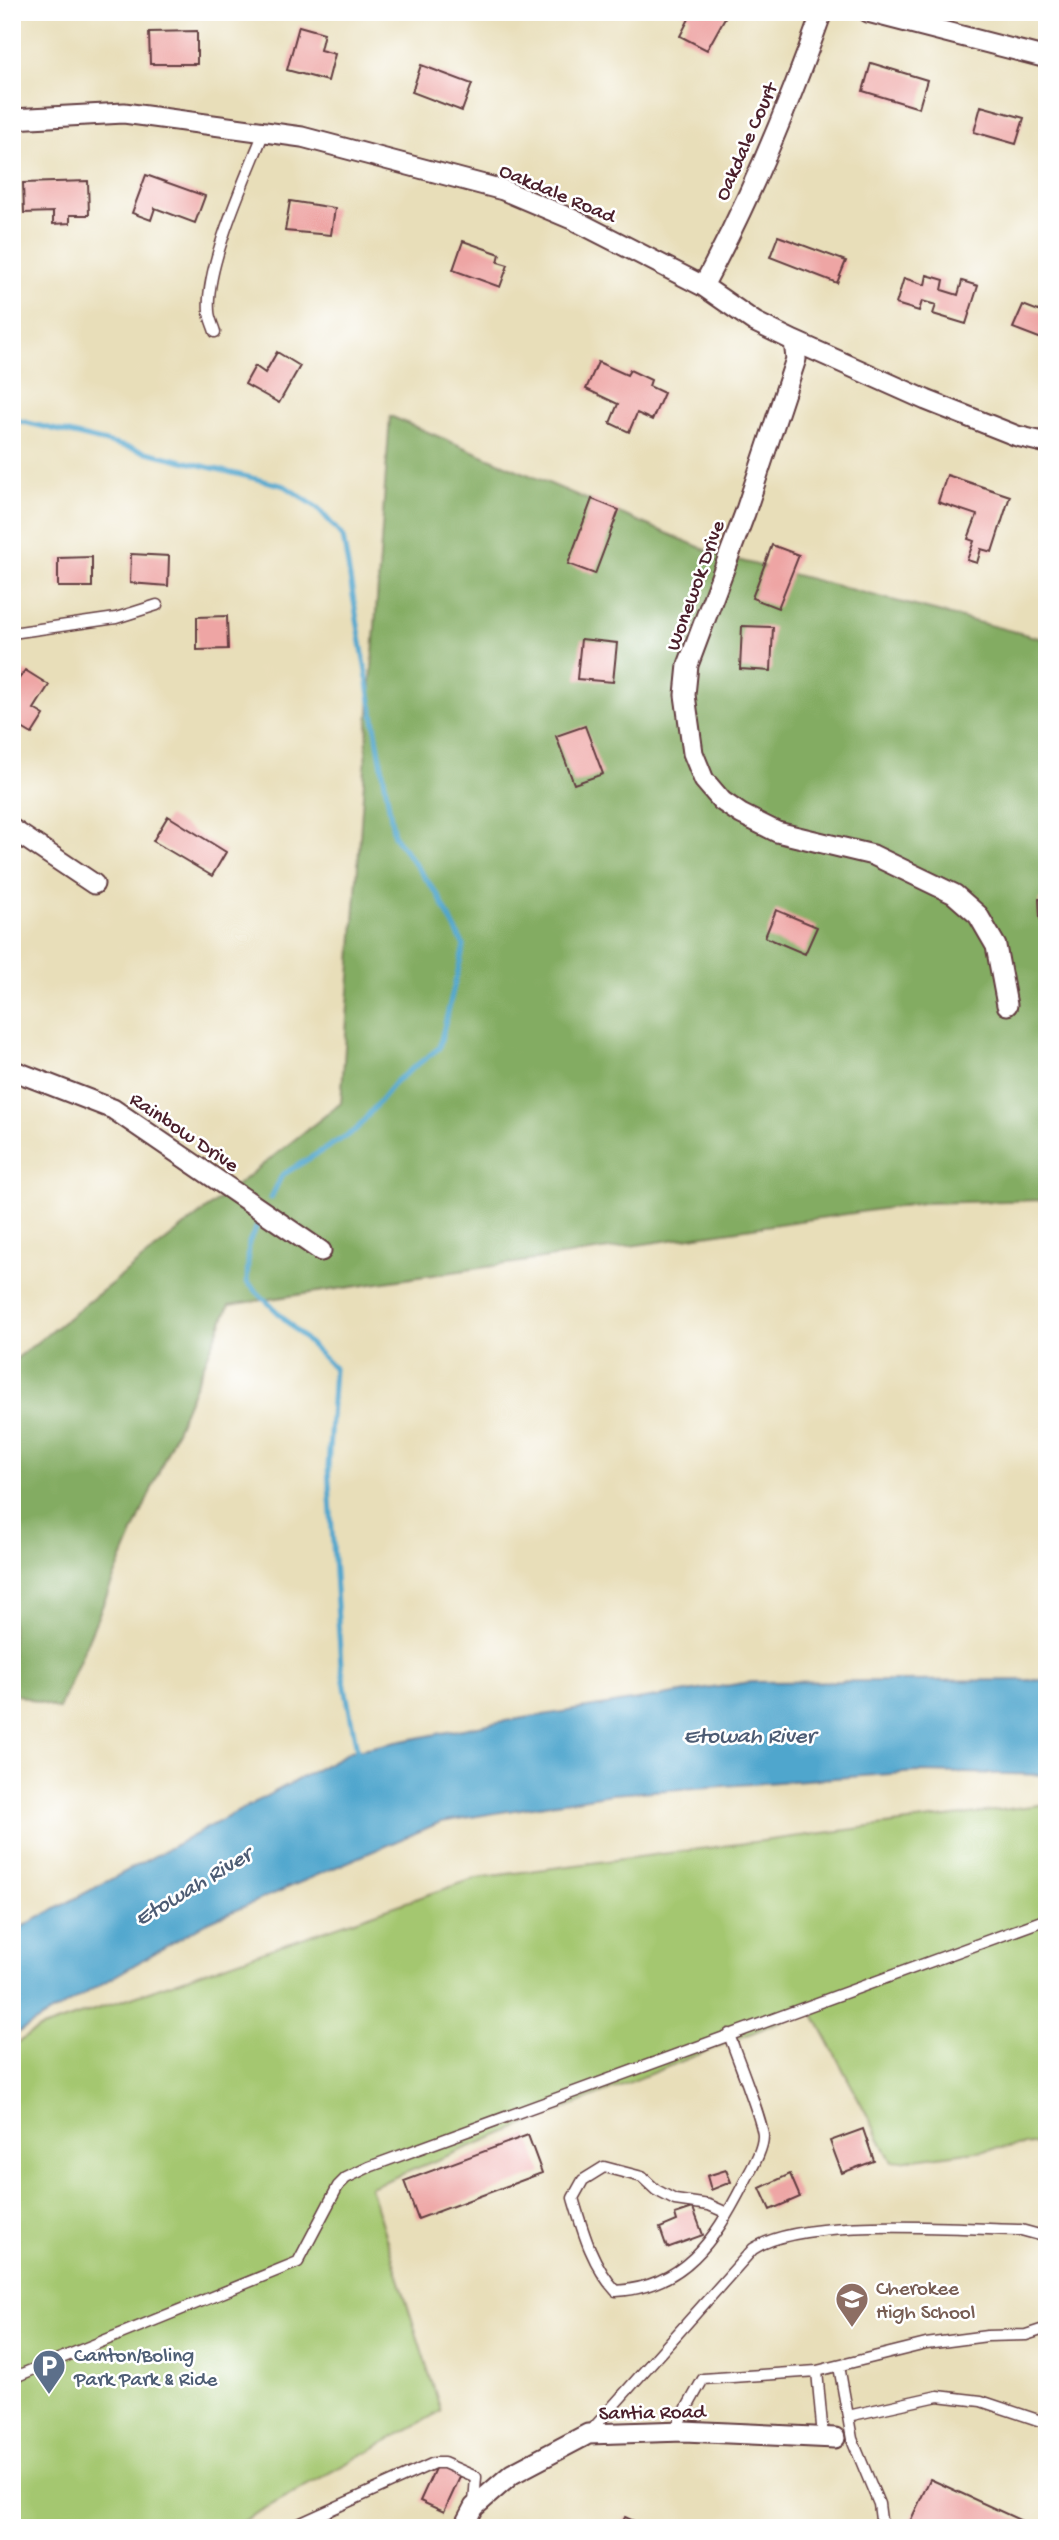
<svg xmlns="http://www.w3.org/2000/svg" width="1059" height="2540" font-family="'Gochi Hand',sans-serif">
<rect width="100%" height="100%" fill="#fff"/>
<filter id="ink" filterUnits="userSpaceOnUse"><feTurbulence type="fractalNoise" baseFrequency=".0143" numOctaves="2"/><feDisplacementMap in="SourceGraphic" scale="14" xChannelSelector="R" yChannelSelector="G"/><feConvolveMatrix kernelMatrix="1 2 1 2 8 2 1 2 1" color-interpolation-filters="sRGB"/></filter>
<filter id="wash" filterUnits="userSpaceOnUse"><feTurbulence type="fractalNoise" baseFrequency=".00686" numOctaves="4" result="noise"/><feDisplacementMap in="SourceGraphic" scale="28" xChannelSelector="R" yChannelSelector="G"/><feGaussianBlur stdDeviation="1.57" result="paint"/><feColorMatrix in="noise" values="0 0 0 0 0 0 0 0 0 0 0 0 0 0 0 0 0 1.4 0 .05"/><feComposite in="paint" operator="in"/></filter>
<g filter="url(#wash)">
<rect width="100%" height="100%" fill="#e8deb9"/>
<path fill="#a4c770" stroke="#77734e" stroke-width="2" d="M1047 1804V2142L892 2162 811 2009 370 2187 441 2411 230 2528H12V2046L39 2029 476 1878Z"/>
<path fill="#83ac62" stroke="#666646" stroke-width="2" d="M390 416 718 555 1047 640V1200L922 1203 229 1305 59 1709 12 1693V1362L341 1103Z"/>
<path fill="#50a6cd" stroke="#4d627c" stroke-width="2" d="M1047 1680V1775L919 1772 612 1794 441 1822 208 1922 12 2036V1932L351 1751 493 1723 750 1682Z"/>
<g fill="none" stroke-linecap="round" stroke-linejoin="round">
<path stroke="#50a6cd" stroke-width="5" d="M12 419 285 486 318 508 343 537 394 836 438 895 464 946 439 1048 396 1081 356 1130 282 1175 271 1198
M257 1226 249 1242 247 1282 334 1368 328 1468 341 1665 357 1750 355 1755"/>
</g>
<g id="blocks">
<path fill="#eea5a4" d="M681 12H728L707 50 680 36 690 17Z
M299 26 324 33 320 50 335 54 328 81 287 70Z
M197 31V64H150L149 32Z
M871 63 927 80 919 108 863 91Z
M421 65 472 84 462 111 412 92Z
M981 106 1024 118 1016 144 974 132Z
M146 175 205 196 195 223 155 208 151 220 132 213Z
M88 181 89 215H70V223L53 224V212L24 213 23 183Z
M290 201 335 208 331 235 285 231Z
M778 236 846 261 837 283 770 257Z
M463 241 500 254 498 262 508 265 500 287 453 270Z
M927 275 944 280 942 290 958 295 962 281 978 286 966 324 933 314 936 305 922 301 919 311 896 304 904 278 925 285Z
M1044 304 1047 305V341L1013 328 1023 305 1041 312Z
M277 352 300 366 279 403 245 384 255 366 265 373Z
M598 362 627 375 630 370 651 380 649 386 664 393 652 420 637 413 629 432 610 423 618 404 586 389Z
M947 475 1010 496 992 552 981 549 977 563 967 560 974 541 968 539 977 515 938 502Z
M592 499 619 510 595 574 568 564Z
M772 545 799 555 778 608 752 598Z
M131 554 169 556 168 586 130 583Z
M92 557V587H58V558Z
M227 616 228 649 197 650V617Z
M742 626 773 627 771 671 740 669Z
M581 639 617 643 613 682 577 679Z
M25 670 49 685 34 709 44 715 32 734 12 722V689Z
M585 726 603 774 574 784 556 736Z
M168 816 226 852 212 876 153 841Z
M1043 876H1047V918L1040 919 1039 899H1045Z
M776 910 817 927 805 954 765 937Z
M863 2129 874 2161 842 2173 830 2141Z
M528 2135 542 2173 418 2219 404 2181Z
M726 2170 731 2182 711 2190 707 2176Z
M790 2174 800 2197 770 2210 760 2188Z
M693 2208 703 2235 667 2248 660 2228 677 2221 675 2214Z
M437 2464 461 2475 444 2512 420 2501Z
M930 2479 1037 2528H907Z
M625 2517 649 2528H620Z"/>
</g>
</g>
<g filter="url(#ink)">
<use href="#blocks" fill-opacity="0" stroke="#623c40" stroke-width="2"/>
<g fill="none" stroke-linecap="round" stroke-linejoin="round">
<defs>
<path id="service" d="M215 332C213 325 209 318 209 311 205 266 247 175 264 132
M12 633 116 618 157 605
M727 2213 709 2205 675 2200 656 2190 642 2177 604 2167 583 2180 573 2198C583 2232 592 2265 616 2291 684 2287 714 2241 743 2185 750 2171 763 2151 763 2136 763 2121 735 2053 729 2034
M839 2366 852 2439 879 2504 882 2528
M817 2371 823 2437
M12 2378 298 2262 338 2186 346 2178 369 2167 1047 1919
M848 2416 938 2396 981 2401 1047 2423
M674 2431 703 2379 817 2371 926 2344 987 2336 1026 2335 1047 2328
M589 2433 753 2249C802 2216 957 2229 1021 2230L1047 2237
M290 2528 434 2463H444L476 2477 474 2503"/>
<path id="minor" d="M868 12 1047 58
M12 119 124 113 302 137 503 190 574 220 703 286 755 322 794 341 926 400 1017 436 1047 443
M703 286C750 199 789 105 822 12
M794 341 796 359 745 513 688 665 685 695 693 753 704 780 722 801 741 814 777 832 873 855 954 894 978 915 996 946 1007 1005
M12 829 94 884
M12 1070 113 1109 321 1251
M463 2528 474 2507 512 2474 588 2434 684 2431 835 2438"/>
</defs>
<use href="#service" stroke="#623c40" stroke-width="13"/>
<use href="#minor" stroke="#623c40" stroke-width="23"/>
<use href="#service" stroke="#fff" stroke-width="10"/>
<use href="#minor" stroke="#fff" stroke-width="19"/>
</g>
</g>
<defs>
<symbol id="school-pin" viewBox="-11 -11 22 30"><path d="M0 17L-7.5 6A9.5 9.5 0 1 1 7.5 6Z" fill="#8d6e63" stroke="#fff"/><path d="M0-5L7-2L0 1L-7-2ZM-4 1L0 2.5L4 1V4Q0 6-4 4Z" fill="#fff"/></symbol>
<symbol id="parking-pin" viewBox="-11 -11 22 30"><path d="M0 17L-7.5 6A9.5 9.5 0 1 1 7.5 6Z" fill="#5c6f8a" stroke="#fff"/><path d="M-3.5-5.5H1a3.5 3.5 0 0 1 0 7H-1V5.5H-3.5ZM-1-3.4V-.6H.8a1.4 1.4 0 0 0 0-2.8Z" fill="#fff"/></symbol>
</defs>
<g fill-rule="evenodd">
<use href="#school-pin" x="833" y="2280" width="38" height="52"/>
<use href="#parking-pin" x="30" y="2347" width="38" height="52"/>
</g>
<g text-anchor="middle" stroke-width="5" stroke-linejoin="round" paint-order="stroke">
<g font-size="21" fill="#4a1f2b" stroke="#fff">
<text transform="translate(745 141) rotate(-66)" y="7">Oakdale Court</text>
<text transform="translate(558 192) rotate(23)" y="7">Oakdale Road</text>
<text transform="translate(694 585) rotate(-70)" y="7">Wonewok Drive</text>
<text transform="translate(185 1131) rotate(34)" y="7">Rainbow Drive</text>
<text transform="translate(652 2411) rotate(-1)" y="7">Santia Road</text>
</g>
<g font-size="21" fill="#785e54" stroke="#fff" text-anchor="start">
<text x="876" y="2294">Cherokee<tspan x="876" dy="24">High School</tspan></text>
</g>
<g font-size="21" fill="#4e5e75" stroke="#fff" text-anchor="start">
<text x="74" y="2361">Canton/Boling<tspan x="74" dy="24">Park Park &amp; Ride</tspan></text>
</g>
<g font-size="23" font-style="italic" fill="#4d5c74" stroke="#fff">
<text x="749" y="1742">Etowah River</text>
<text transform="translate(192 1885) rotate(-31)" y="8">Etowah River</text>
</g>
</g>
<rect width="1059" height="2540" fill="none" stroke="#fff" stroke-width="42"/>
</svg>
